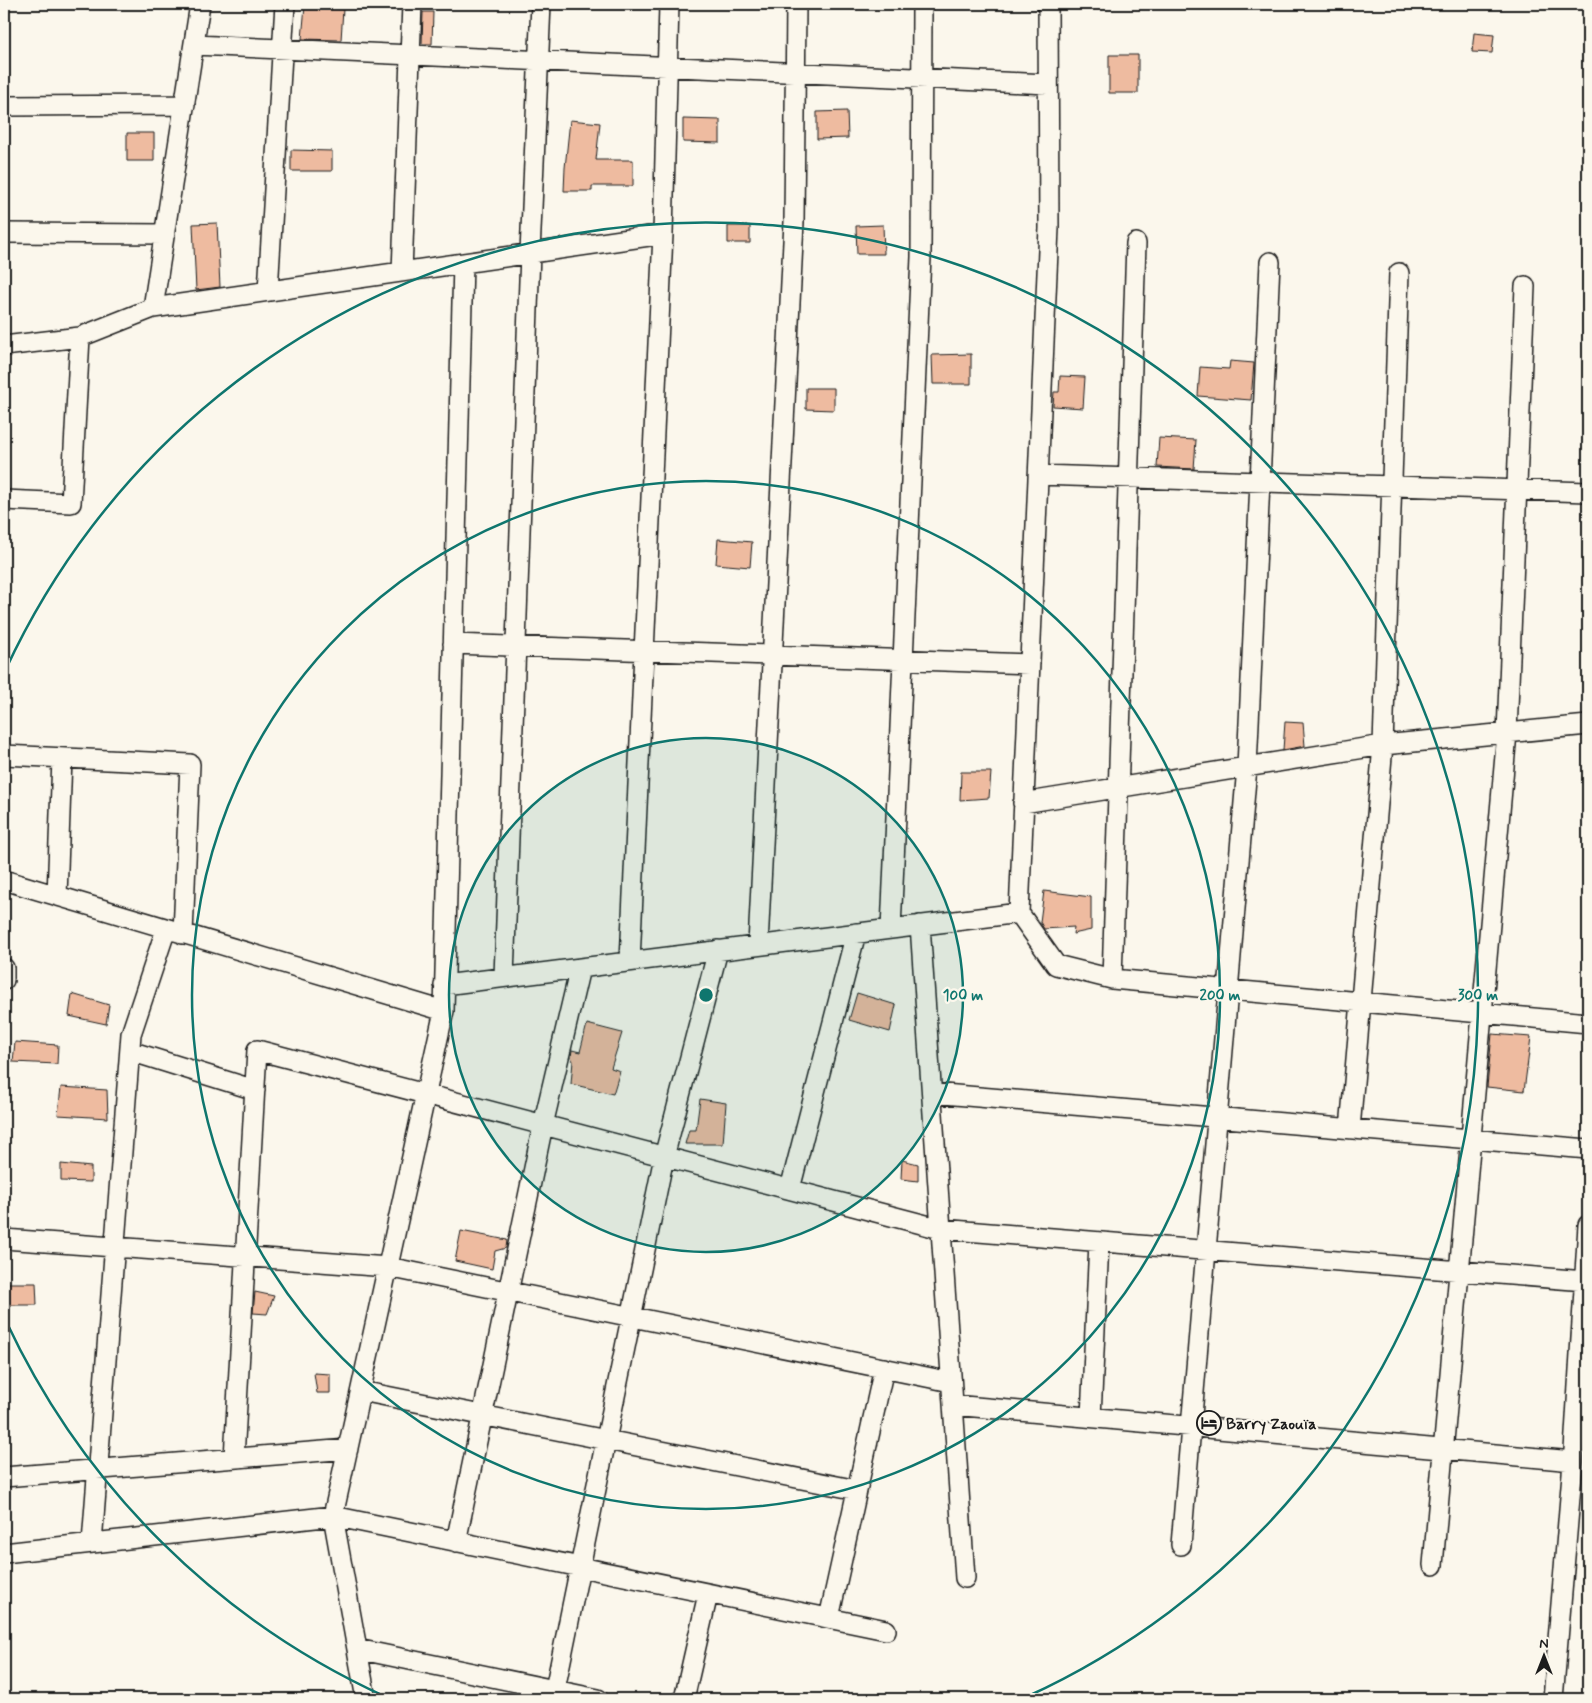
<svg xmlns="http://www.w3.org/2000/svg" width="1592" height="1703" font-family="Mynerve,sans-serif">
<rect width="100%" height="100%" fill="#fbf7ec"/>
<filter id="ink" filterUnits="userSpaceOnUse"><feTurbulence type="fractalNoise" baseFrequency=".02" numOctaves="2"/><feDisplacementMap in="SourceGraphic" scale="10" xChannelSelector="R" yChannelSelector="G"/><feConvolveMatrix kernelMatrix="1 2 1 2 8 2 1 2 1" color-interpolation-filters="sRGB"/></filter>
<g filter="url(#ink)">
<path fill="#eebba0" stroke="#1c1c1c" d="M305 6 343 9 341 40 302 39Z
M423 12H433L432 44H422Z
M1474 33 1494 35 1492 53 1472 52Z
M1109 55H1138V93H1109Z
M847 111 848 138 817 139V112Z
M683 119 720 120V143L683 142Z
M570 120 600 123 596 160H633V186H592V191H564L565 168Z
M127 133H154V161H127Z
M291 150 332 151V171H291Z
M217 223 220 287 196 290 193 224Z
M883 225 884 254H857L856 226Z
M728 226H750V243H728Z
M971 354V384H933L932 355Z
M1230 361 1254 363 1251 400 1198 396 1200 367 1229 369Z
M1060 376 1085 377 1083 408 1053 406 1054 392H1059Z
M806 388H834V410L806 409Z
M1159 438 1196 440 1194 469 1157 467Z
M718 539 752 542 750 567 716 564Z
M1285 722 1303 723 1305 746 1283 750Z
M961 772H991L989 798 960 800Z
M1044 891 1091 897V930L1073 934 1074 927 1044 929 1040 922Z
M857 993 896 1005 890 1032 849 1020Z
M72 994 109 1005 106 1024 69 1016Z
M587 1024 622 1033 611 1068 620 1071 613 1094 571 1084 573 1061 571 1057 572 1050 580 1052Z
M1492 1034 1531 1037 1524 1091 1487 1087Z
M15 1042 58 1045 57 1064 13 1062Z
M61 1087 107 1090 108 1118 58 1115Z
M700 1099 726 1103 723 1144H685L689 1130H696Z
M902 1160 918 1164V1181L901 1179Z
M61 1164 91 1167V1182L61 1181Z
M461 1231 507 1240 506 1248 495 1251 492 1269 455 1261Z
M4 1283H36L37 1305H4Z
M255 1292 274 1296 267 1314 253 1313Z
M314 1373 330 1374V1393H317Z"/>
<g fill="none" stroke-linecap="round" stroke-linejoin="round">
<defs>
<path id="minor" d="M1048 4 1049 228 1019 913 1056 965 1112 979 1588 1023
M194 45 1048 84
M4 106 185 105
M4 233 165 234
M402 272 412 4
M268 291 285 4
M153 308 200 4
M4 346 80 337 153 308 663 234
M1038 475 1588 492
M4 500 71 503 80 337
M453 644 1030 664
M4 755 190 764 183 934
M1023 803 1383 745 1588 725
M4 880 444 1011
M57 896 62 758
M920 925 965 1578
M891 929 921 257 922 4
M758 945 794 222 796 4
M630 961 663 234 669 4
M4 968V980
M504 977 530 253 541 4
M1112 979 1136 243
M444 985 1019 913
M130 1051 255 1090
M932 1093 1588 1149
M1350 1129 1383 745 1399 273
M790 1189 856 933
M4 1239 388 1267 951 1382
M361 1391 857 1490
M953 1405 1573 1461
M1091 1417 1099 1242
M234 1458 257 1050 941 1229 1585 1281
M4 1477 348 1449
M456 1542 543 1125 580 968
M92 1543 131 1034 166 929
M1181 1545 1247 767 1270 262
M4 1553 333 1516 886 1630
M1433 1565 1507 733 1525 286
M829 1618 884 1368
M357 1649 598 1699
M366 1699 333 1516 444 1011 463 263
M553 1699 664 1157 718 950
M684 1699 708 1594
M1553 1699 1574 1450 1588 1225"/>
</defs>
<use href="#minor" stroke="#1c1c1c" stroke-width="22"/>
<use href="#minor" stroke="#fbf7ec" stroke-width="19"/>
</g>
</g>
<circle cx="706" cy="995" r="257" fill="#0f766e" fill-opacity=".12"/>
<g fill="none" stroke="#0f766e" stroke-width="2.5">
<circle cx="706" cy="995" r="257"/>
<circle cx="706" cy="995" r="514"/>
<path d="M386 1697A772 772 0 0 1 6 1321M6 669A772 772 0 1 1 1026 1697"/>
</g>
<defs>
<symbol id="hotel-ring" viewBox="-11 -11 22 22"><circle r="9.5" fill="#fbf7ec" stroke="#1c1c1c" stroke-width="1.5"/><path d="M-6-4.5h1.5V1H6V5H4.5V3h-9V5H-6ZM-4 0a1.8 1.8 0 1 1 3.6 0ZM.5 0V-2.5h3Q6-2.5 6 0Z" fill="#1c1c1c"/></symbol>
</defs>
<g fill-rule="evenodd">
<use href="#hotel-ring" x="1195" y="1409" width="28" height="28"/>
</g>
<g text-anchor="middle" stroke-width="4.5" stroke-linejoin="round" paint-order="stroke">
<g font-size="16" font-weight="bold" fill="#1c1c1c" stroke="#fbf7ec" text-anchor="start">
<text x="1226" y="1429">Barry Zaouïa</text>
</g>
</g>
<circle cx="706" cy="995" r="8" fill="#0f766e" stroke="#fbf7ec" stroke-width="2.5"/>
<g font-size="15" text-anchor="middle" font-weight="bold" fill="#0f766e" stroke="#fbf7ec" stroke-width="4.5" stroke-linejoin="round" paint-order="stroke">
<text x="963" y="1000">100 m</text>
<text x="1220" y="1000">200 m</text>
<text x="1478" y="1000">300 m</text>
</g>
<rect width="1592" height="1703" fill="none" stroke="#fbf7ec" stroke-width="20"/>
<rect x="10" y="10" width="1572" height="1683" fill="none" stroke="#1c1c1c" stroke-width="2" filter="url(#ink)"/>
<g transform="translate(1544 1656)" stroke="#fbf7ec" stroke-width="4" paint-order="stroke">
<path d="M0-4L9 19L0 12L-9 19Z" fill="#1c1c1c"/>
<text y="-8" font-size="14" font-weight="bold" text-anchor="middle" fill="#1c1c1c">N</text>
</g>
</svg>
